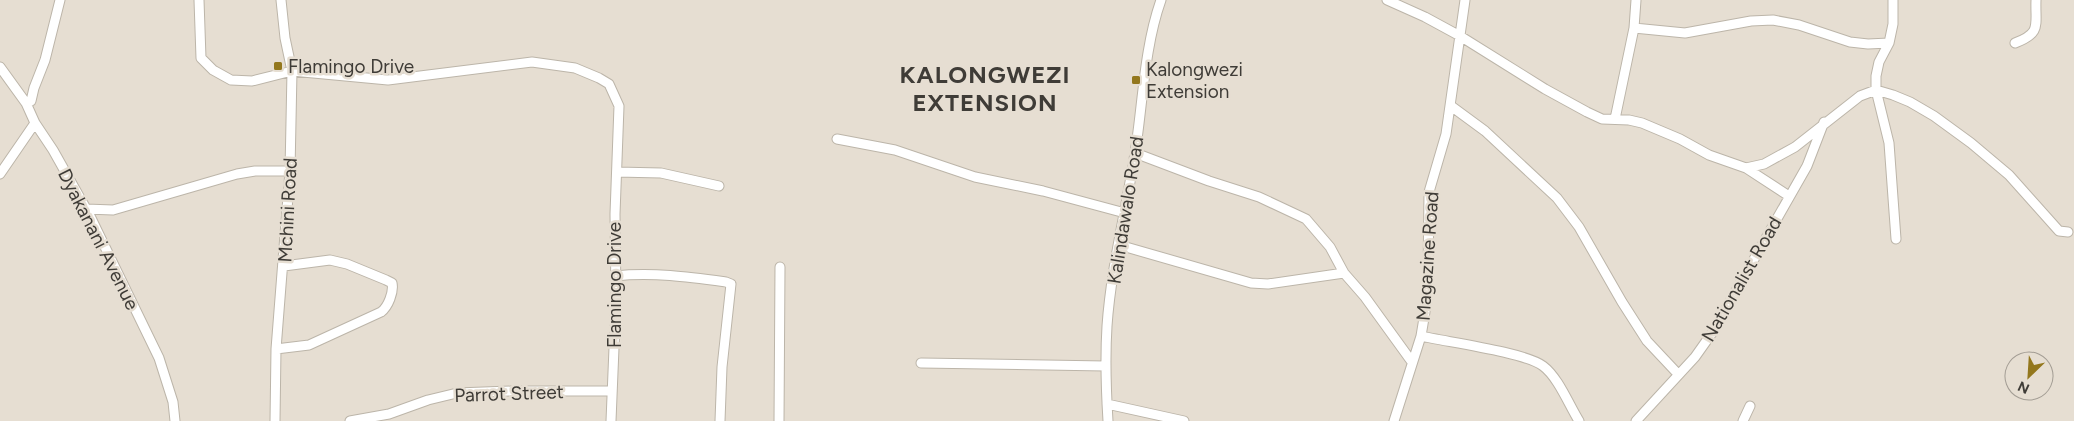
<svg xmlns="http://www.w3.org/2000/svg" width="2074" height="421" font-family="Figtree,sans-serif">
<rect width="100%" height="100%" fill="#e6ded2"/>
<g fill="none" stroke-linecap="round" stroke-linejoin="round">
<defs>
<path id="minor" d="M199 0 201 58 213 70 231 80 252 81 292 71 388 80 532 62 575 68 599 78 609 84 619 106 615 214 616 299 611 421
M1387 0 1425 17 1460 36 1545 89 1587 112 1602 119 1629 120 1642 123 1680 139 1709 155 1746 168 1764 164 1795 147 1860 96 1876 90 1893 95 1910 102 1934 116 1971 143 2009 175 2059 231 2068 232
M1893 0V24L1889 43 1879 62 1876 76V90L1889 143 1896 239
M1634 28 1685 33 1751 21 1773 20 1799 25 1850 42 1868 44 1889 43
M2015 43C2042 33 2035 25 2036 0
M0 67 26 103 35 123 53 150 89 214 159 358 173 402 175 421
M26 103 31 101 34 88 45 60 60 0
M1451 106 1485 131 1557 198 1579 227 1622 302 1647 341 1678 374
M1615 119 1634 28 1636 0
M837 139 895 150 975 177 1043 191 1125 213
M1135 153 1209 181 1259 197 1306 219 1330 247 1344 273 1365 297 1412 362
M1746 168 1789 196
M617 172 661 173 719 186
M0 174 35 123
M86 209 113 210 237 174 255 171H290
M1119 245 1251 283 1268 284 1344 273
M615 276C653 272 689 277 726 282L731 284 722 367 720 421
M1421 336C1447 342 1524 352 1543 366 1558 377 1569 405 1579 421
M276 349 309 345 381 312C388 307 394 292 392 283L386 280 347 264 330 260 284 266
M921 363 1105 366
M1107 404 1184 421
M275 421 276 349 290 171 292 71 285 38 281 0
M350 421 389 414 428 400 457 393 512 391H612
M779 421 780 267
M1108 421C1106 389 1105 358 1107 326 1111 268 1126 211 1135 153 1143 103 1144 48 1161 0
M1394 421 1421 336 1425 312 1428 279 1429 192 1446 134 1465 0
M1636 421 1695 357 1712 333 1807 166 1824 122
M1743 421 1750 406"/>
</defs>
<use href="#minor" stroke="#bcb5a9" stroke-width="11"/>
<use href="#minor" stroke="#fff" stroke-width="9"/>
</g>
<g fill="#93771d" stroke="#e6ded2" stroke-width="2">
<rect x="273" y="61" width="10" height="10" rx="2.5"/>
<rect x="1131" y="75" width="10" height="10" rx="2.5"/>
</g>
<g text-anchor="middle" stroke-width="5" stroke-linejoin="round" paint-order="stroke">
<g font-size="19" fill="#3f3c37" stroke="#e6ded2" text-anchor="start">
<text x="288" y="73">Flamingo Drive</text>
<text x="1146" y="76">Kalongwezi<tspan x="1146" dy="22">Extension</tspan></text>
</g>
<g font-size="19" fill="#3f3c37" stroke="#e6ded2">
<text transform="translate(287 210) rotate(-87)" y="7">Mchini Road</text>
<text transform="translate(1125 210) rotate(-81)" y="7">Kalindawalo Road</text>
<text transform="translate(99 239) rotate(63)" y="7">Dyakanani Avenue</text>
<text transform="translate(1427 256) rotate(-86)" y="7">Magazine Road</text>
<text transform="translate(1741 279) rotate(-60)" y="7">Nationalist Road</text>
<text transform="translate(614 285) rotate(-90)" y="7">Flamingo Drive</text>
<text transform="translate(509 393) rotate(-2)" y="7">Parrot Street</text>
</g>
<g font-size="24" font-weight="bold" letter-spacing="1" fill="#3f3c37" stroke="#e6ded2">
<text x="985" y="83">KALONGWEZI<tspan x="985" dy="28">EXTENSION</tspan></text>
</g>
</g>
<g transform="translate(2029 376) rotate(205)"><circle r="24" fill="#e6ded2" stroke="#a39d94"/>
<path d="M0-4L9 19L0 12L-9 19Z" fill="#93771d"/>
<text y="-8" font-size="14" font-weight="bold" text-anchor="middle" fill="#3f3c37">N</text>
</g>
</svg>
